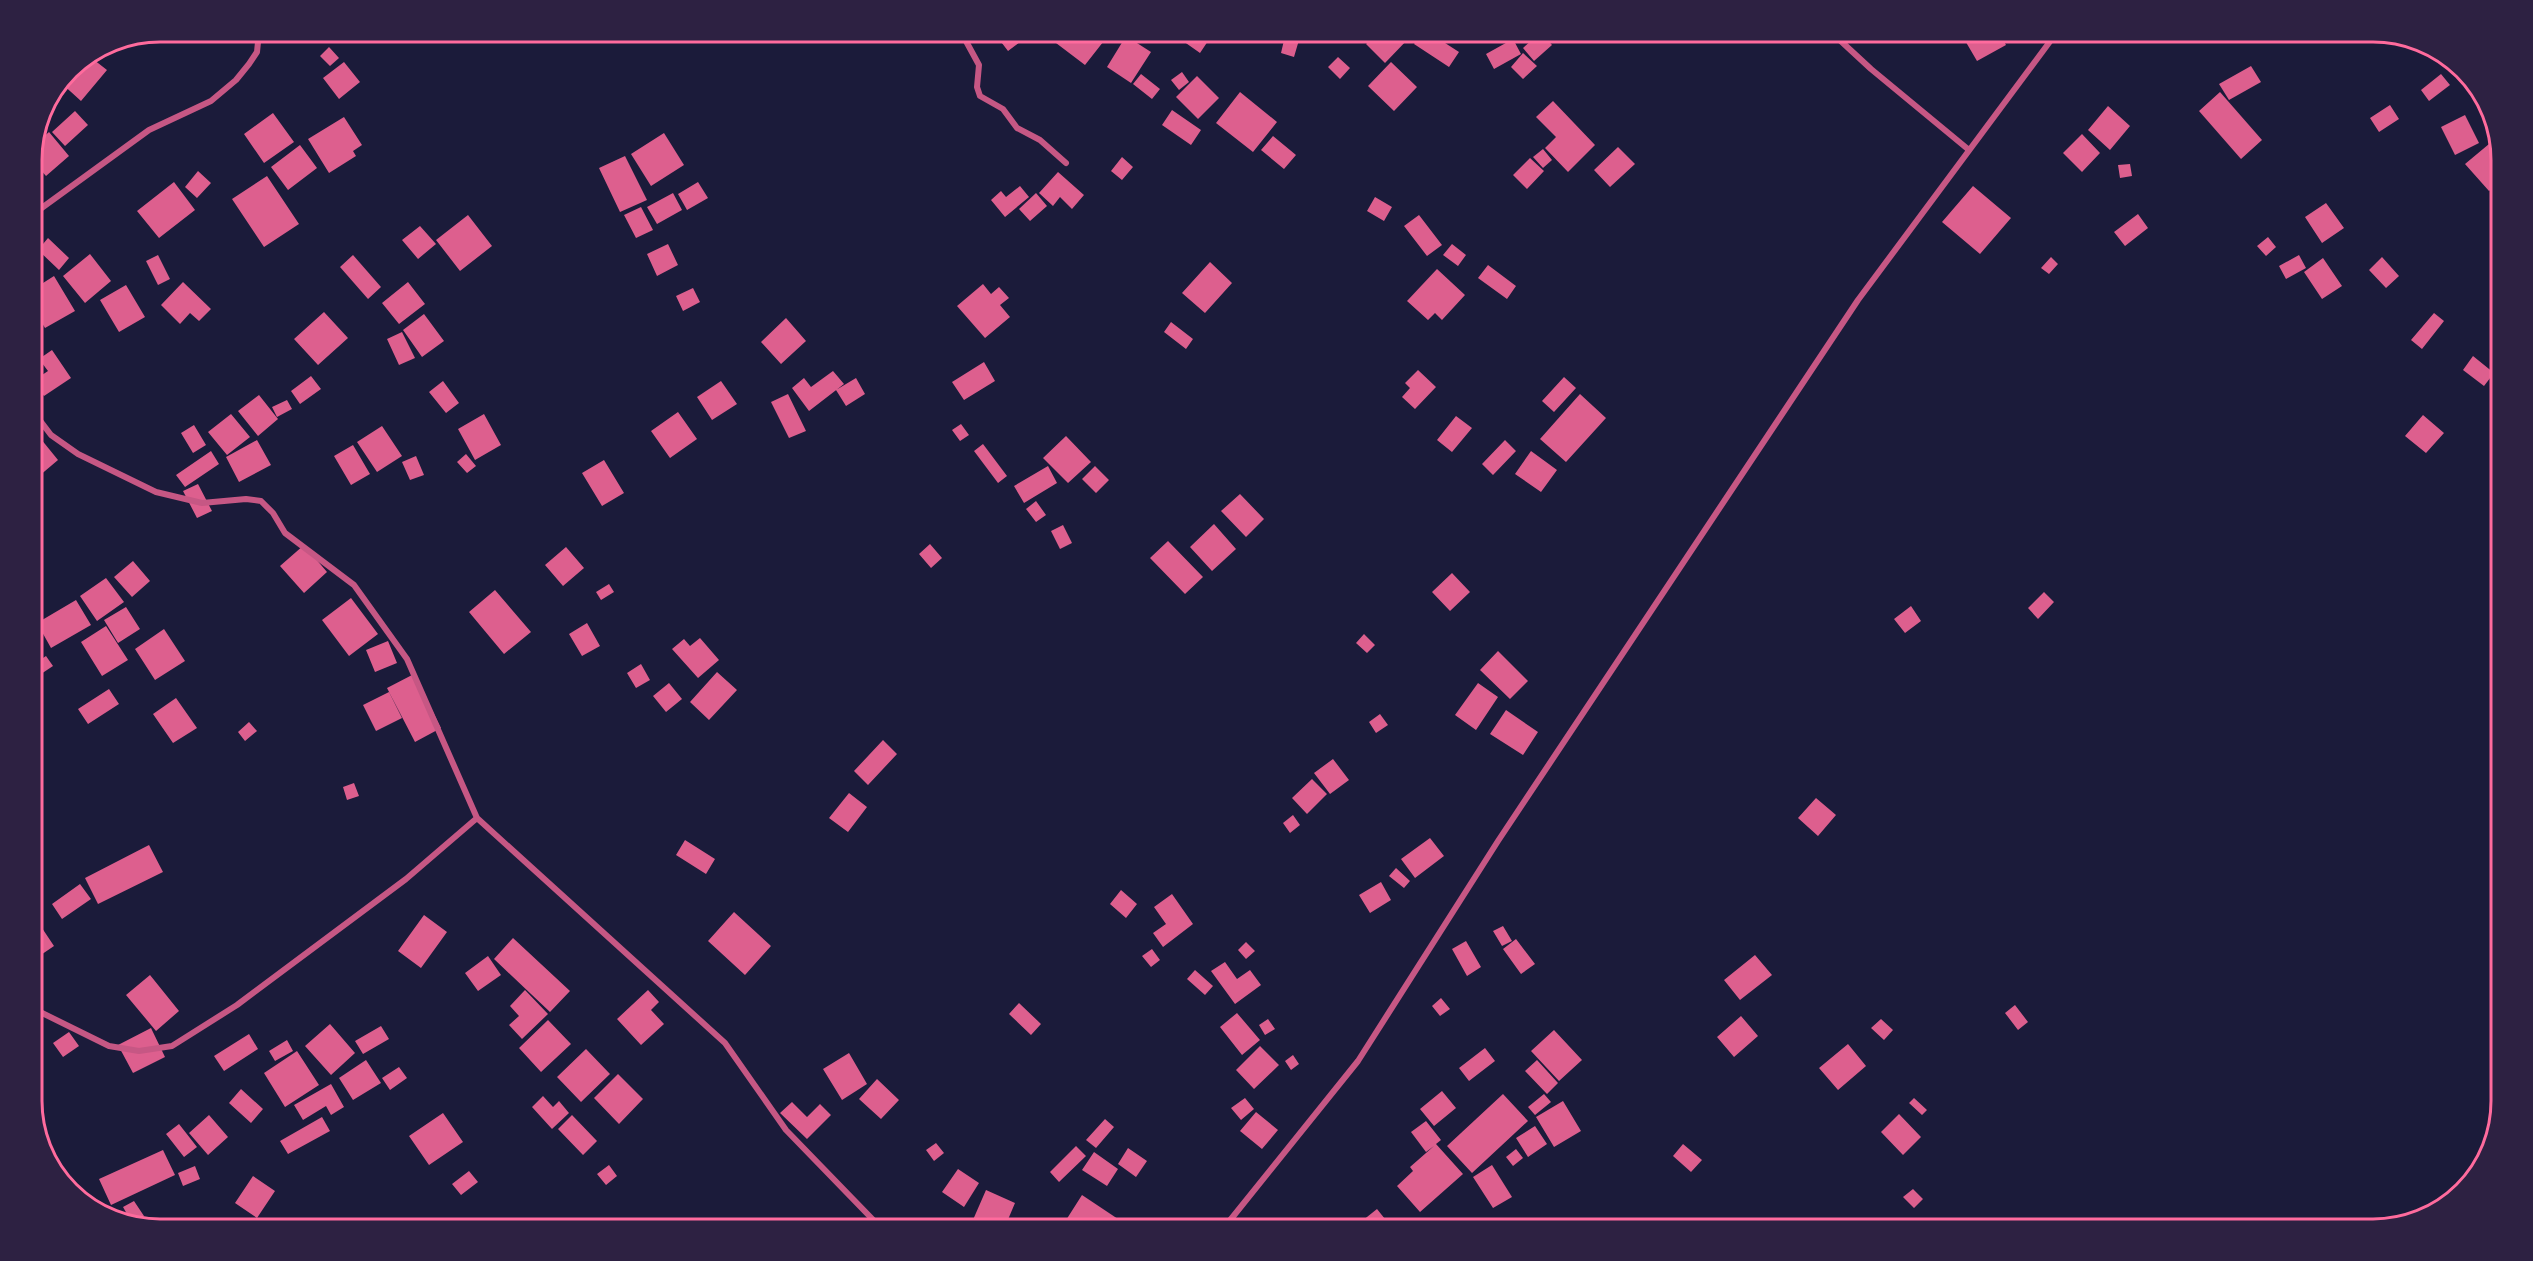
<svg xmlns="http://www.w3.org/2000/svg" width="2533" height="1261" font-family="Ubuntu,sans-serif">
<rect width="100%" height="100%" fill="#1b1b3a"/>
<path fill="#dd5f8e" d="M998 32H1033L1008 51 995 34Z
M1065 32H1101L1107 37 1085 65 1056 43Z
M1190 32H1200L1210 38 1200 53 1183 41Z
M1378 32H1405L1410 37 1385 63 1366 44Z
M1423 32H1428L1459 52 1449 67 1414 44Z
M1541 32 1552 45 1534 61 1523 48Z
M1960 32H1999L2006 45 1977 61Z
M1126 36 1151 52 1131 83 1107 67Z
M1285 36 1299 40 1294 57 1281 53Z
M1513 39 1521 54 1494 69 1486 54Z
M329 47 339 58 330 66 320 56Z
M1523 53 1537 66 1523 79 1511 67Z
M89 56 107 70 81 101 60 82 69 69Z
M1338 57 1350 68 1340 79 1328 67Z
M344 62 360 82 339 99 323 78Z
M1391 62 1417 87 1394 111 1368 86Z
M2251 66 2261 82 2229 100 2219 84Z
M1182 72 1189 82 1179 90 1171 80Z
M1141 74 1160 89 1152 99 1133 84Z
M2441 74 2450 85 2429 101 2421 90Z
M1197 76 1219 98 1198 119 1176 97Z
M1240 92 1277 122 1253 152 1216 123Z
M2220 92 2262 140 2241 159 2199 111Z
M1553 101 1595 145 1568 172 1545 148 1556 137 1536 117Z
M2390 105 2399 119 2379 132 2370 118Z
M2108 106 2130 126 2110 150 2088 130Z
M1172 110 1201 130 1191 145 1162 125Z
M75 111 88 125 65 146 52 132Z
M273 113 294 142 264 163 244 134Z
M2465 115 2479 143 2455 155 2441 127Z
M344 117 362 145 353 151 356 156 329 173 308 139Z
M49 132 69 156 46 176 32 160V152L33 146Z
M664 133 684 165 651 186 631 154Z
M2082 134 2100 153 2082 172 2063 153Z
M1273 136 1296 155 1284 169 1261 150Z
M2489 144 2501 159V180L2489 191 2465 164Z
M300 145 317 168 288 190 271 167Z
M1618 147 1635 164 1610 187 1594 170Z
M1543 149 1552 160 1543 168 1533 157Z
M625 156 647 200 620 212 599 168Z
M1122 157 1133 167 1122 180 1111 171Z
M1530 158 1544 171 1527 189 1513 175Z
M2130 164 2132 176 2120 178 2118 165Z
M198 171 211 183 197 198 185 187Z
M1058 172 1084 195 1072 209 1060 197 1053 206 1039 193Z
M267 176 299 224 264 247 232 199Z
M174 182 195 210 159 238 137 211Z
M698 182 708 198 687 210 678 194Z
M1020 186 1029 197 1005 217 991 200 1001 191 1006 197Z
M1973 186 2011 218 1980 254 1942 222Z
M673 193 682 210 657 224 647 207Z
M1036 193 1047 206 1030 221 1019 209Z
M1375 197 1392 207 1384 221 1367 211Z
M2326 203 2344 228 2322 243 2305 217Z
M641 207 653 230 636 238 624 215Z
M2138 214 2148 228 2125 246 2114 232Z
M468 215 492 246 460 271 436 240Z
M1419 215 1442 245 1427 256 1404 226Z
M420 226 436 244 418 259 402 240Z
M2268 237 2276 247 2266 256 2257 246Z
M48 238 69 258 59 270 38 250Z
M668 244 678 265 657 276 647 254Z
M1452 244 1466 255 1458 266 1443 255Z
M90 254 111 281 85 303 63 276Z
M158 255 170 279 158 285 146 261Z
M353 255 381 287 368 299 340 267Z
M2299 255 2306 268 2286 279 2279 266Z
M2051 257 2058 264 2049 274 2041 268Z
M2382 257 2399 276 2386 288 2369 270Z
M2323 258 2342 286 2322 299 2304 272Z
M1210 262 1232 283 1205 313 1182 293Z
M1488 265 1516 286 1507 299 1478 278Z
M1437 269 1465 295 1442 320 1435 313 1428 320 1407 301Z
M54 276 75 311 45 328 32 306V290Z
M183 282 211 309 199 321 190 313 180 324 161 305Z
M408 282 425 304 399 324 382 303Z
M983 284 991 294 999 287 1009 298 1000 305 1010 317 985 338 957 306Z
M126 285 145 317 119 332 100 300Z
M693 288 700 302 683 311 676 296Z
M324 312 348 338 318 365 294 339Z
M2434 313 2444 321 2422 349 2411 340Z
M424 314 444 341 422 357 403 330Z
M786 318 806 341 781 364 761 342Z
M1171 322 1193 339 1186 349 1164 332Z
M402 332 415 358 399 365 387 339Z
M52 350 71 378 44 396 33 381 48 371 39 359Z
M2473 356 2494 373 2484 386 2463 370Z
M984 362 995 381 964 400 952 382Z
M1418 370 1436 387 1415 409 1402 397 1410 388 1405 383Z
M833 371 844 384 809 411 792 388 804 378 811 387Z
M311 376 321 389 300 404 291 391Z
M1564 377 1576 388 1554 412 1542 401Z
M856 378 865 394 846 406 836 390Z
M443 381 459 403 446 413 429 392Z
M721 381 737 404 712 420 697 397Z
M788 394 806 431 789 438 771 402Z
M1580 394 1606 418 1566 462 1540 439Z
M259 395 278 419 258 436 238 411Z
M287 400 292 409 277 417 272 407Z
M678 412 697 439 670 458 651 431Z
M231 414 250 437 227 455 208 432Z
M484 414 501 445 475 460 458 429Z
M2423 415 2444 433 2426 453 2405 436Z
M1456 416 1472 428 1452 452 1437 440Z
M961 424 969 435 960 441 952 430Z
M194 425 206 445 193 453 181 433Z
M382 426 402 456 377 472 357 442Z
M32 428 58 460 32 482Z
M1066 436 1091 462 1068 483 1043 458Z
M257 440 271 465 239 482 226 457Z
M1505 440 1516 451 1493 475 1482 464Z
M983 444 1007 476 998 483 974 451Z
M353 445 370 474 351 485 334 456Z
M211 451 219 464 185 487 176 475Z
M1531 451 1557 470 1541 492 1515 474Z
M466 454 476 466 467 473 457 462Z
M416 456 424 475 410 480 402 462Z
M604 460 624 493 602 506 582 473Z
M1048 466 1057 483 1024 503 1014 486Z
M1095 466 1109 480 1096 493 1082 479Z
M198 484 212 511 197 518 183 491Z
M1240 494 1264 519 1246 537 1221 511Z
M1036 501 1046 515 1036 522 1026 509Z
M1214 524 1236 549 1212 571 1190 547Z
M1063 525 1072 543 1060 549 1051 531Z
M1168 541 1203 577 1185 594 1150 558Z
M930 544 942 558 931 568 919 554Z
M304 545 327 572 304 593 280 566Z
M566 547 584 568 563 586 545 565Z
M133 561 150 581 132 597 114 577Z
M1452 573 1470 592 1450 611 1432 592Z
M106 578 124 602 97 621 80 596Z
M609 584 614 592 601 600 596 592Z
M495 590 531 632 504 654 469 612Z
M2044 592 2054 602 2038 619 2028 608Z
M351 598 378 634 349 656 322 620Z
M76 600 91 625 51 648 37 623Z
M1911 606 1921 621 1905 633 1894 619Z
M126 607 140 629 118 643 104 620Z
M587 623 600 646 582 656 569 634Z
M106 626 128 660 102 676 81 642Z
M164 629 185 661 155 680 135 649Z
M1364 634 1375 645 1367 653 1356 643Z
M700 638 719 660 698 678 672 649 684 639 690 646Z
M388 641 397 663 375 672 366 650Z
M1498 651 1528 681 1510 699 1480 670Z
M46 656 53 666 41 674 34 664Z
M641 664 650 680 636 688 627 673Z
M717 672 737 690 709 720 690 702Z
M414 674 441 728 415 742 387 688Z
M669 683 682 699 666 712 653 696Z
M1478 683 1498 697 1476 730 1455 715Z
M109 689 119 704 88 724 78 709Z
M389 692 402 718 376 731 363 705Z
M176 698 197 728 173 743 153 714Z
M1506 710 1538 732 1523 755 1490 734Z
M1380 714 1388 725 1376 733 1369 722Z
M249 722 257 731 245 741 238 732Z
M883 740 897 754 868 785 854 771Z
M1333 759 1349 780 1330 794 1314 773Z
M1312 779 1327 794 1307 814 1292 798Z
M354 783 359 796 347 800 343 787Z
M849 793 867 807 848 832 829 818Z
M1816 798 1836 815 1818 836 1798 818Z
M1293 815 1300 825 1290 833 1283 823Z
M1430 838 1444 856 1415 878 1401 859Z
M685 840 715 859 706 874 676 855Z
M149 845 163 872 98 904 85 878Z
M1396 868 1410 881 1404 888 1389 876Z
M1381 882 1391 900 1370 913 1359 895Z
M80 884 91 899 62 919 52 904Z
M1121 890 1137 904 1126 918 1110 904Z
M1172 894 1193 924 1163 947 1153 933 1166 924 1154 907Z
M734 912 771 946 745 975 708 941Z
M424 915 447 932 421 968 398 951Z
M34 916 54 946 32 961V918Z
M1503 926 1512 941 1502 946 1493 931Z
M513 938 570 991 550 1012 494 959Z
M1516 939 1535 964 1521 974 1503 949Z
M1466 941 1481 967 1467 976 1452 949Z
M1246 942 1255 951 1246 959 1238 950Z
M1152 949 1160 960 1151 967 1142 956Z
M1755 955 1772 975 1740 1000 1724 980Z
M488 956 501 975 478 991 465 973Z
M1225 962 1237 979 1250 970 1261 985 1235 1004 1211 971Z
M1195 970 1213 986 1205 995 1187 979Z
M150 975 179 1011 156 1031 126 995Z
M525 990 548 1014 522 1039 509 1025 519 1016 510 1006Z
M648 990 659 1002 651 1010 664 1024 641 1045 617 1019Z
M1441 998 1450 1009 1440 1016 1432 1006Z
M1019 1003 1041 1024 1031 1035 1009 1014Z
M2015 1005 2028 1022 2018 1030 2005 1013Z
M1237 1013 1260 1040 1242 1055 1220 1027Z
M1741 1016 1758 1036 1734 1057 1717 1037Z
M1268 1019 1275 1029 1265 1035 1259 1025Z
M1881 1019 1893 1030 1884 1040 1871 1028Z
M548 1020 571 1044 541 1072 519 1048Z
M330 1024 355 1053 331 1075 305 1046Z
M381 1026 389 1039 363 1054 355 1041Z
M151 1028 165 1057 133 1073 118 1045Z
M1554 1030 1582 1060 1559 1081 1531 1051Z
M69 1032 79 1046 63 1057 53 1043Z
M249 1034 258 1049 224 1071 214 1056Z
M287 1040 293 1051 275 1061 269 1051Z
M1848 1044 1866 1066 1838 1090 1819 1068Z
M1260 1046 1279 1065 1254 1089 1236 1070Z
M1485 1048 1495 1061 1469 1081 1459 1068Z
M586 1049 610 1074 581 1102 557 1077Z
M297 1051 319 1085 285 1107 264 1073Z
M849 1053 867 1084 842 1100 823 1069Z
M1293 1055 1299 1064 1291 1070 1285 1061Z
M366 1060 381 1083 353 1100 339 1078Z
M1537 1060 1558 1083 1547 1094 1525 1071Z
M399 1067 407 1078 390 1090 382 1078Z
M32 1070 41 1083 32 1090Z
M618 1074 643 1099 619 1124 594 1098Z
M877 1079 899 1100 881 1119 859 1099Z
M331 1084 344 1107 331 1115 326 1106 303 1120 294 1105Z
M241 1089 263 1109 251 1123 229 1103Z
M1442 1091 1456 1108 1434 1126 1420 1109Z
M1503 1094 1528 1121 1472 1173 1447 1146Z
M1544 1094 1551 1102 1535 1115 1528 1107Z
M543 1096 553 1107 559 1101 569 1113 552 1129 532 1107Z
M1245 1098 1254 1109 1241 1120 1231 1108Z
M1914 1098 1927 1110 1922 1115 1909 1103Z
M1563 1101 1581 1131 1554 1147 1536 1117Z
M792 1102 807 1117 820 1104 831 1115 807 1139 780 1113Z
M1256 1112 1278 1130 1262 1149 1240 1131Z
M443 1113 463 1142 429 1165 409 1136Z
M1899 1114 1921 1137 1903 1155 1881 1132Z
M209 1115 228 1137 208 1155 189 1133Z
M572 1115 597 1141 583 1155 558 1129Z
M322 1117 330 1131 288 1154 280 1141Z
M1105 1119 1114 1127 1096 1148 1086 1140Z
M1426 1121 1441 1140 1436 1144 1463 1174 1420 1212 1397 1186 1413 1171 1410 1167 1434 1146 1426 1152 1411 1132Z
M179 1124 197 1147 184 1157 166 1134Z
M1535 1126 1547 1144 1528 1157 1516 1138Z
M936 1143 944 1153 934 1161 926 1150Z
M1683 1144 1702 1160 1691 1172 1673 1156Z
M1076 1146 1086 1156 1059 1182 1050 1172Z
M1128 1148 1147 1161 1136 1177 1118 1164Z
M1516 1149 1523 1158 1513 1166 1506 1157Z
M163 1150 175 1175 111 1205 99 1179Z
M1094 1152 1118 1169 1107 1186 1082 1170Z
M609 1165 617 1176 606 1185 597 1174Z
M1492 1165 1512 1197 1493 1208 1473 1177Z
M195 1166 200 1179 183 1186 178 1173Z
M958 1169 979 1183 964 1207 942 1192Z
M469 1171 478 1182 461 1195 452 1184Z
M253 1176 275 1191 257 1218 235 1203Z
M1913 1189 1923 1199 1914 1208 1903 1197Z
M986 1190 1015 1203 1004 1229H969Z
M1082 1195 1133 1229 1061 1228Z
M134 1201 144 1216 132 1223 123 1207Z
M1377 1209 1393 1229H1352Z"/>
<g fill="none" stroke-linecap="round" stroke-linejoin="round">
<path stroke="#c65784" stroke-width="6" d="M961 32 979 65 977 87 980 96 1003 109 1017 128 1040 140 1066 163
M1831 32 1871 69 1969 150
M32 215 149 130 211 101 236 80 249 64 257 52 259 32
M32 410 51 435 78 454 156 492 202 503 246 499 261 501 273 513 285 533 354 585 407 659 477 818 725 1043 786 1130 882 1229
M32 1008 109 1046 139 1051 172 1046 237 1005 406 879 477 818
M1223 1229 1358 1061 1498 841 1858 300 2057 32"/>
</g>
<path d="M0 0H2533V1261H0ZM160 42H2373A118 118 0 0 1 2491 160V1101A118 118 0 0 1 2373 1219H160A118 118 0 0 1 42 1101V160A118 118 0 0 1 160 42Z" fill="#2d2142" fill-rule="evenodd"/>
<path fill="none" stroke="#ff6b9d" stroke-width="3" d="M160 42H2373A118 118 0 0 1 2491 160V1101A118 118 0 0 1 2373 1219H160A118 118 0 0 1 42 1101V160A118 118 0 0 1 160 42Z"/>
</svg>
